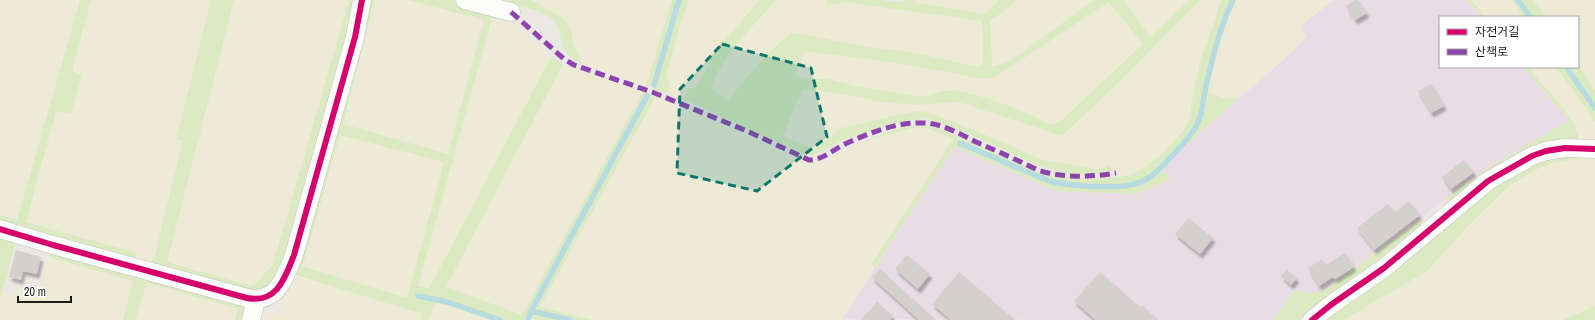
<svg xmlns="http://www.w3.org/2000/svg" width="1595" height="320" font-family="'Archivo Narrow','Noto Sans KR',sans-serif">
<defs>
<filter id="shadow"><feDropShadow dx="2.5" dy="4.5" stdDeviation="1" flood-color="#0004"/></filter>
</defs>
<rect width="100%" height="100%" fill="#ebe8e4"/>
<path fill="#e9dce5" d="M1333 0H1466L1482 17H1440V67H1522L1566 116 1569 121 1486 169 1328 288 1319 293 1311 294 1294 291 1274 320 842 319 954 147 1057 191 1136 194 1171 179 1161 169 1171 159 1291 53 1306 37 1300 26Z"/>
<path fill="#edebd6" d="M0 0H80L17 220 0 215Z
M91 0H211L176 139 183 141 152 267 135 263 137 253 26 223 56 111 71 114 72 71Z
M234 0H349L273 264 257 283 251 286 167 262Z
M375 0H408L484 20 448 154 343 124Z
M531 0H672L646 86 583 64 573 44 571 30 547 7Z
M688 0H760L714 52 708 67 697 85 688 90 683 99 667 93 670 83 666 75Z
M776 0H826L828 5 844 2 982 21 983 64 977 67 925 55 852 44 806 35 792 33 751 72 728 100 711 88 714 79 719 68 730 53Z
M916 0H999L988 12 981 14 934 5 913 3Z
M1016 0H1094L1019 55 1006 63 992 67 990 20 1003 12Z
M1124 0H1189L1150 37Z
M1200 0H1221L1213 27 1199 64 1189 120 1183 131 1161 156 1145 167 1127 176H1121L1113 170 1109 164 1104 168 1095 169 1043 160 988 136 930 113 916 111 842 128 814 149 783 136 801 90H820L883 102 917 105 959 102 1062 136 1117 84Z
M1234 0H1333L1300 26 1306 37 1291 53 1238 99 1223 98 1206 92 1215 54Z
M1471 0H1511L1523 17H1486Z
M1533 0H1595V90L1578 64V17H1547Z
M1109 2 1143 44 1063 119 1051 125 1032 115 976 95 942 91 929 96H915L854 86 828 79H802L795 75 805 51 897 63 984 79 995 77Z
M492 18 510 22 551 57 429 289 418 286Z
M563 64 568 67 643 91 522 315 445 287Z
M1528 67H1556L1567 83 1587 109 1595 122V143L1579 140 1578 132 1569 116Z
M655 97 810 162 820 163 856 144 912 128H926L953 139 871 264 875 267 841 320H592L540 308Z
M340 135 445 162 407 298 302 266 306 255Z
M1595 156V306L1563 320H1343L1427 271 1468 226 1509 186 1533 171 1551 163Z
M49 257 134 281 123 320H0V299L3 290 17 293 19 286 38 290Z
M294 274 412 311 423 313 420 320H262L264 311 282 316 285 297Z
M146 283 238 309 235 320H135Z
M435 301 443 303 494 320H429Z"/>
<path fill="#dbeac1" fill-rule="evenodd" d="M80 0H91L72 71 82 75 71 114 56 111 26 222 137 253 135 263 0 225V215L17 220Z
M211 0H234L167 262 251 286 257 283 273 264 349 0H357L280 276 264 293 152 267 183 141 176 139Z
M366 0H375L343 124 448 154 484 20 408 0H452L507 16 510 22 492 18 418 286 429 289 551 57 563 64 446 287 522 315 643 91 647 93 529 310 525 320H506L443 299 417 294 416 298 435 301 429 320H420L422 313 412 311 290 273ZM340 135 444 162 407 298 302 266 306 255Z
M485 0H531L557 14 566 20 571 30 573 44 583 64C553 55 569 33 550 17 538 7 502 4 485 0Z
M672 0H677L651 84 649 87 646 86Z
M681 0H688L666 75 670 83 667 93 654 90Z
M760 0H776C753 27 723 53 711 88L728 100C749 76 766 52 792 33L806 35 852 44 925 55 977 67 983 64 982 21 844 2 828 5 826 0H878L903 2 906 0H916L914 3 934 5 981 14 988 12 999 0H1016L1003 12 990 20 992 67 1006 63 1019 55 1094 0H1124L1150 37 1189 0H1200L1117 84 1062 136 959 102 917 105 883 102 820 90H802L783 136 814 149 842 128 916 111 930 113 988 136 1043 160 1095 169 1104 168 1109 164 1113 170 1095 174 1078 175 1065 173 1036 165 964 132 927 118 888 124 837 143 813 156 804 155 683 99 688 90 697 85 708 67 714 52ZM1109 2 1143 44 1063 119 1051 125 1032 115 1004 104 976 95 957 91H942L929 96H915L854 86 828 79H802L795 75 805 51 897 63 984 79 995 77Z
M1221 0H1231L1212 53 1197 121 1189 135 1169 157 1151 174 1140 181 1125 185 1106 184H1075L1049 180 960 141 959 144 1030 176 1048 182 1062 185 1125 187 1141 184 1161 169 1171 179 1136 194 1057 191 954 147 875 267 871 265 953 139 926 128H912L868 140C893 129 914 121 941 129L1042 174 1072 179H1093L1127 176 1145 167 1161 156 1183 131 1189 120 1199 64 1213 27Z
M1466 0H1471L1486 17H1482Z
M1511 0H1516L1528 17H1523Z
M1519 0H1533L1547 17H1531Z
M1578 64 1595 90V106L1567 67H1578Z
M1522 67H1528C1543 87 1575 114 1579 140L1452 204 1446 198 1486 169 1569 121 1566 116Z
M1556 67H1564L1595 111V122C1584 103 1569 86 1556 67Z
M1206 92 1223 98 1238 99 1171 159 1191 137 1200 123Z
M650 95 655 97 540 307 592 320H576L533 310Z
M1559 154 1595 156 1551 163 1533 171 1509 186 1468 226 1427 271 1343 320H1322L1484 191 1523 165Z
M1420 220 1426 225 1300 320H1274L1294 290C1308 294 1316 294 1328 288Z
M0 234 17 239 0 299Z
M52 249 245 302V320H235L238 309 147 283 135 320H123L133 281 49 257Z
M1595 306V320H1563Z
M532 313 564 320H539L531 318Z"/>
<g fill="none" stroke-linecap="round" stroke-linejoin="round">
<path stroke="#b6dbe0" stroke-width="5.5" d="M1518 0 1530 17
M1566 67 1595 108
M654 85 679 0
M960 143 1049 181C1071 186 1118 190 1139 183 1153 178 1166 162 1176 152 1184 142 1195 132 1199 120 1203 109 1203 98 1206 87 1212 58 1220 27 1233 0
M418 296 447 302 500 320
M528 320 531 311
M570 320 531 311 647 96"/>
</g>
<path fill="#d3d0cd" filter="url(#shadow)" d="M1355 0H1358L1367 13 1355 20 1346 6Z
M1431 84 1444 106 1431 113 1418 91Z
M1464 160 1474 172 1451 189 1442 177Z
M1409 201 1420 215 1374 250 1357 228 1388 204 1395 212Z
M1188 218 1213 238 1200 254 1175 234Z
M16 250 41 257 37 274 23 271 21 280 9 277Z
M1345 253 1354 267 1335 279 1333 277 1319 286 1308 268 1322 259 1326 265Z
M907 255 930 274 918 289 895 269Z
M880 269 936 320H919L872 277Z
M1287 270 1297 278 1291 285 1281 276Z
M959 272 1015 320H951L932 304Z
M1100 272 1140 307 1142 305 1158 320H1096L1074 301Z
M877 302 893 316 890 320H861Z"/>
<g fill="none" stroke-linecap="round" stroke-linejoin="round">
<defs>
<path id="minor" d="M465 0 511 12
M0 229 53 245 247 298C277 304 285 278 294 255L355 37 362 0
M251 320 256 300
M1312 320 1332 304 1384 268 1488 181 1532 156 1546 151 1565 148 1595 149"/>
</defs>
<use href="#minor" stroke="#c3c2c0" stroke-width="19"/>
<use href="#minor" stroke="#fcfcfb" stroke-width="18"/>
<path stroke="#8e44ad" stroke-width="5" stroke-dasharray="10 5" stroke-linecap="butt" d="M511 12 564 59 574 65 652 92 747 131 809 160C823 160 832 150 845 144 869 133 896 122 923 123 941 123 958 133 974 141 990 148 1006 155 1021 162 1028 165 1036 170 1044 172 1068 178 1091 177 1116 173"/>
<defs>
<path id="cycleway" d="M0 229 53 245 247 298C277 304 285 278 294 255L355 37 362 0
M1312 320 1332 304 1384 268 1488 181 1532 156 1546 151 1565 148 1595 149"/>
</defs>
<use href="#cycleway" stroke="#fff" stroke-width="8"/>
<use href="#cycleway" stroke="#d6006c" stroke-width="6"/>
</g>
<path fill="#0f766e" fill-opacity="0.2" stroke="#0f766e" stroke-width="3" stroke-dasharray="8 5" stroke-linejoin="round" d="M722 44 811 68 827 137 757 191 677 173 680 89Z"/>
<rect x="1439" y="16" width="140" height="52" fill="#ffffff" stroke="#a4a4a4"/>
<rect x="1447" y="29" width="20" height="6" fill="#d6006c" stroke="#a4a4a4"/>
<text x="1475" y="36" font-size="12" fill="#1c1c1c">자전거길</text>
<rect x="1447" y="49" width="20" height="6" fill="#8e44ad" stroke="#a4a4a4"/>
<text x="1475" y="56" font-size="12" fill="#1c1c1c">산책로</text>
<path d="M18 296v6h53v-6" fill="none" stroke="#1c1c1c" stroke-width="2"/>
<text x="24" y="296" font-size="12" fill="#1c1c1c" stroke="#ffffff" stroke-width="3" paint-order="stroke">20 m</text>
</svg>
